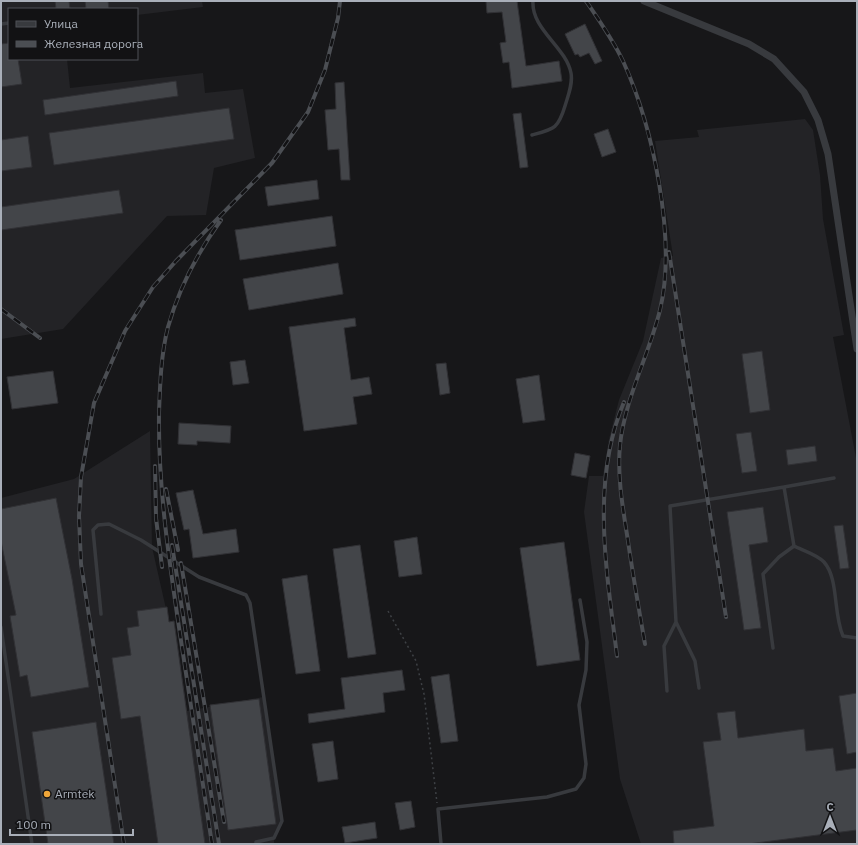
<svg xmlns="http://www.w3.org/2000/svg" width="858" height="845" font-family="'IBM Plex Sans',sans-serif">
<rect width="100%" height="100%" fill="#171719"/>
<path fill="#232326" d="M1 1H202L203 7 137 15V9H9V59H67L70 88 203 73 205 93 243 89 255 158 214 168 206 215 167 216 63 329 1 339Z
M805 119 813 130 820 175 823 219 844 335 833 337 857 463V844H641L620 779 584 512 589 476H603L609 439 619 400 643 341 661 258 673 256 655 141 699 137 697 130Z
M150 431 152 547 169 622 174 621 187 711 263 697 282 821 274 838V844H1V498L74 479Z"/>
<path fill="#434549" stroke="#313135" d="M55 1H69L70 9H56Z
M85 1H108L109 9H86Z
M486 1H517L526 66 559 61 562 81 512 88 509 62 503 63 500 43 506 42 502 12 487 13Z
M585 24 602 61 595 64 589 53 580 57 578 54 575 55 565 34Z
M9 43V59H18L22 84 1 87V44Z
M176 81 178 96 45 115 43 100Z
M344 82 350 180H341L339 149 328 150 325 110 336 109 335 83Z
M229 108 234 139 54 165 49 133Z
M521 113 528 167 520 168 513 114Z
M608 129 616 152 602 157 594 134Z
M28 136 32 167 1 171V140Z
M317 180 319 199 268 206 265 187Z
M119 190 123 213 1 230V207Z
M332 216 336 246 240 260 235 230Z
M338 263 343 294 249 310 243 279Z
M355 318 356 326 344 328 351 380 369 377 372 394 353 397 357 424 304 431 289 327Z
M762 351 770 410 750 413 742 354Z
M245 360 249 383 233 385 230 362Z
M446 363 450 393 440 395 436 364Z
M53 371 58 403 12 409 7 377Z
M539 375 545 420 523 423 516 379Z
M179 423 231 426 230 443 197 441V445L178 444Z
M751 432 757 471 742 473 736 434Z
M815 446 817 461 788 465 786 450Z
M575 453 590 456 586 478 571 475Z
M193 490 203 534 236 529 239 552 193 558 189 529 184 530 176 493Z
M56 498 72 579 89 687 31 697 27 675 20 677 10 616 16 615 1 541V509Z
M763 507 768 542 749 545 761 628 744 630 727 512Z
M843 525 849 568 840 569 834 526Z
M417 537 422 574 399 577 394 541Z
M564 542 580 660 537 666 520 548Z
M360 545 376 654 348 658 333 549Z
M307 575 320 671 296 674 282 579Z
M167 607 169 622 174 621 205 844H158L140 716 121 719 112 658 131 655 127 628 139 626 137 611Z
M402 670 405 690 383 693 385 712 309 723 308 714 345 709 341 678Z
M449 674 458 741 441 743 431 677Z
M857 693V752L847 754 839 696Z
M259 699 276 824 228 830 210 705Z
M735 711 738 738 804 729 806 751 833 748 836 771 857 768V830L748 844H674L673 831 714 826 703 742 721 740 717 713Z
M96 722 114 844H48L32 732Z
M333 741 338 779 318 782 312 744Z
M411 801 415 827 400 830 395 803Z
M375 822 377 838 345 843 342 827Z"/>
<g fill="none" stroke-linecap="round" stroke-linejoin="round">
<path stroke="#3e4145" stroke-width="1.5" stroke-dasharray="2 3" stroke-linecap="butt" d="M388 611 416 661 424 694 437 803"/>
<path stroke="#383a3e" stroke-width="3.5" d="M1 24 9 23
M532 135C554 129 558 129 565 106 568 96 573 84 571 73 566 47 531 29 533 1
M834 478 784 487 794 546C802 550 818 555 824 562 839 579 833 614 843 636L857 638
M101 614 93 530 98 525 109 524 141 540 199 577 246 595 250 603 282 821 274 838 256 842V844
M676 622 695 661 699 688
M1 627 32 844
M773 648 763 574 779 557 794 546
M667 691 664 646 676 622 670 506 784 487
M441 844 438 809 547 797 576 789 584 778 586 764 579 705 586 670 587 642 580 600"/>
<path stroke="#383a3e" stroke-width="7" d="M644 1 749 44 774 59 804 92 818 120 828 154 857 349"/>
<defs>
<path id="rail" d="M586 1C599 20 613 40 623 61 653 127 677 239 660 310 649 355 625 398 620 445 617 477 623 509 628 541 633 576 639 610 645 644
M669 252 726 617
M1 309 40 338
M155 466 156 518 162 567
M166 489 178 550
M172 545 219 844
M181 563 224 822
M617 656C607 573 590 482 624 402
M124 844 81 564 79 516 81 477 94 403 125 331 153 287 176 261 272 163 308 112 325 70 338 18 340 1
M212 844C201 774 191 704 180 634 169 560 158 487 159 413 160 384 161 354 168 327 179 288 198 252 221 220"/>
</defs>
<use href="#rail" stroke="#4b4e53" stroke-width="4"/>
<use href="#rail" stroke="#121214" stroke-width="2.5" stroke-dasharray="8" stroke-linecap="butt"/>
</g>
<circle fill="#f0a639" stroke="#121214" stroke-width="1.5" cx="47" cy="794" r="4"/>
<g text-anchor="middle" stroke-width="3" stroke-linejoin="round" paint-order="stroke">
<g font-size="12" fill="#a9afb9" stroke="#121214" text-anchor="start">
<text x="55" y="798">Armtek</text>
</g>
</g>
<rect width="858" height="845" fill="none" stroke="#a9afb9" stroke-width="4"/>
<rect x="8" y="8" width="130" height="52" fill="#121214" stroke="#4e5156"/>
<rect x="16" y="21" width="20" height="6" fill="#383a3e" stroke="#4e5156"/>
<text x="44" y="28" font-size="12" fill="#a9afb9">Улица</text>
<rect x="16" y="41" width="20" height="6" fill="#4b4e53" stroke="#4e5156"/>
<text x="44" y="48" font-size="12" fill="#a9afb9">Железная дорога</text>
<g transform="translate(830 817)" stroke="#121214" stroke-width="3" paint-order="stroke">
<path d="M0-3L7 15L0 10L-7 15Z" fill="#a9afb9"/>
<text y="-6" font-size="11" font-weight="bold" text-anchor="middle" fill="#a9afb9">С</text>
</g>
<path d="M10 829v6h123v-6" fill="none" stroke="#a9afb9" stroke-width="2"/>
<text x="16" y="829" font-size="12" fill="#a9afb9" stroke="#121214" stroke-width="3" paint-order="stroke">100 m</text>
</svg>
